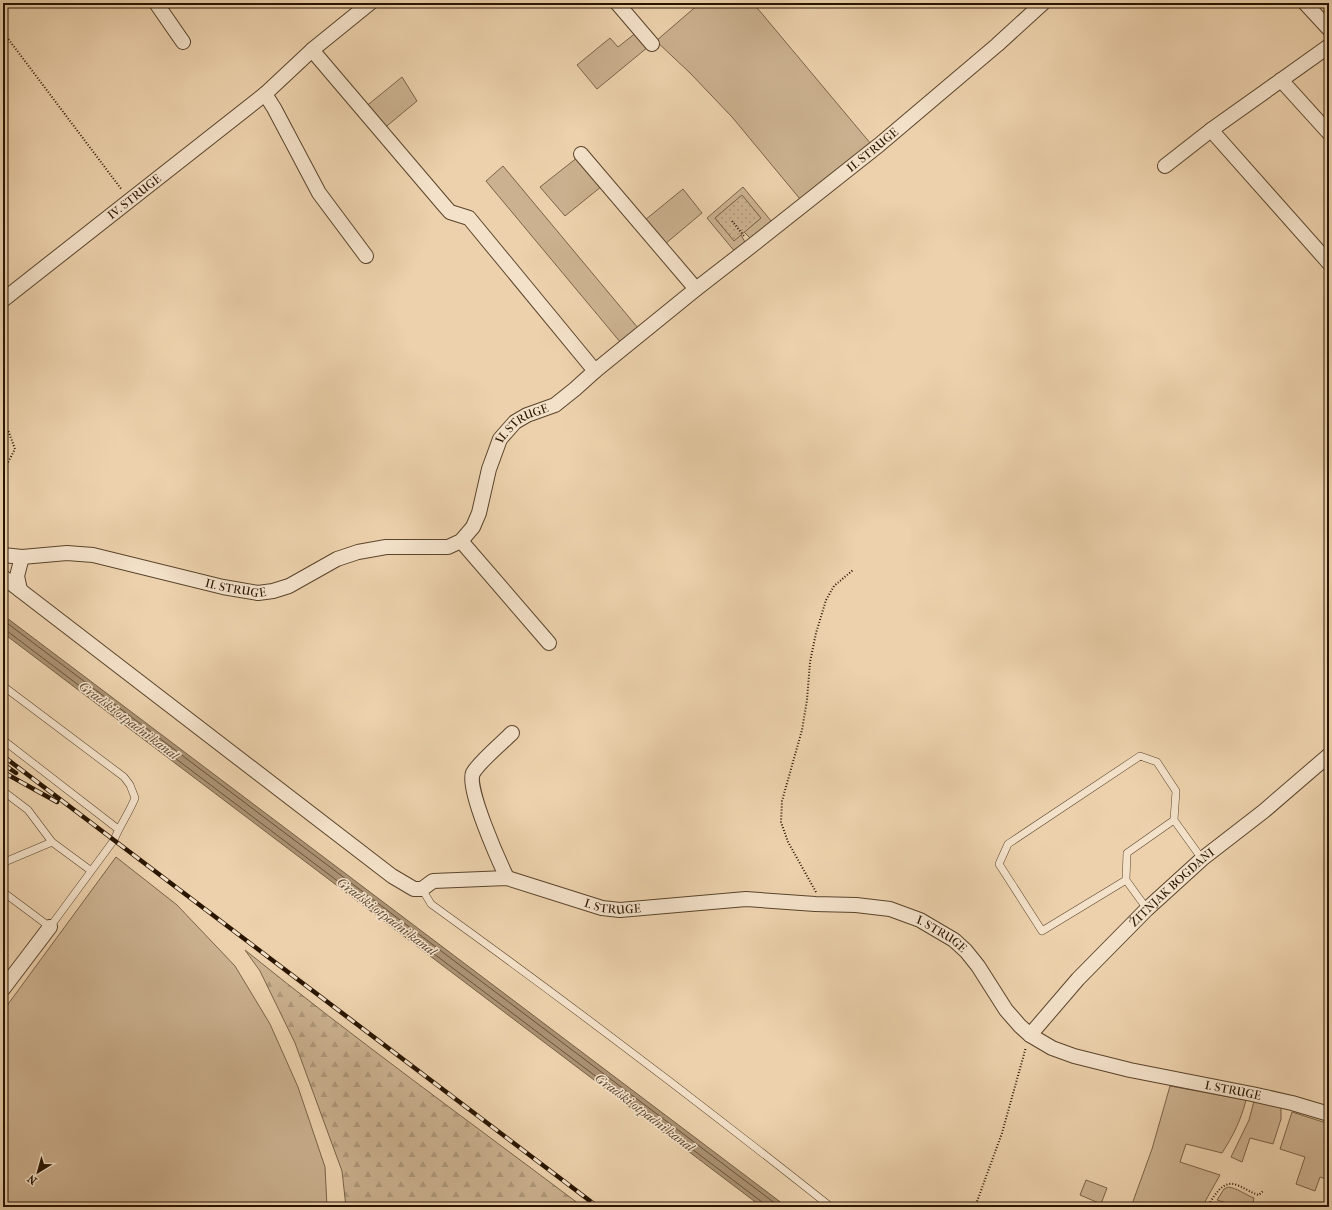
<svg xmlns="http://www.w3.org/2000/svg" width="1332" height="1210" font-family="'IM FELL French Canon',serif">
<defs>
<pattern id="forest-firs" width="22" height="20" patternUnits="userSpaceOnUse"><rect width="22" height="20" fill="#cbb18f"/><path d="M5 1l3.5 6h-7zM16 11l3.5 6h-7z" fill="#ae977a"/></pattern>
<pattern id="park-dots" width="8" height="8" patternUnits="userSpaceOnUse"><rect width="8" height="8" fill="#cbb18f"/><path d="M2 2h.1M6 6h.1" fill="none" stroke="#ae977a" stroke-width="1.8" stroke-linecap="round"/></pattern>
</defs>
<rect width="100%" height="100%" fill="#ecd1ac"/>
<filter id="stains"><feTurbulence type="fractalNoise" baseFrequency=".005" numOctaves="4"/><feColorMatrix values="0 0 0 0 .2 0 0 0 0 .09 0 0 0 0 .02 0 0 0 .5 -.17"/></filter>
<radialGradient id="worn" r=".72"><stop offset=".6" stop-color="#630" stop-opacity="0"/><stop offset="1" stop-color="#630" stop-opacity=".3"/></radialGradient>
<path fill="#cbb18f" stroke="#7a6348" d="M700 3H753L871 144 800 199 732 117 690 73 656 41Z
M637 32 648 47 597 89 577 65 610 38 618 47Z
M402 77 417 101 382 130 364 108Z
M578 157 602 186 565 216 540 187Z
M503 166 638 328 621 343 486 181Z
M743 187 772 222 750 238 744 232 761 218 741 196 715 218 734 240 741 235 745 242 736 253 707 218Z
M683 189 702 213 665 244 645 220Z
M116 857 177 905 235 966 270 1024 298 1087 325 1167 327 1207H3V1011Z
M1170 1086 1246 1100C1241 1120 1233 1136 1222 1153L1186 1144 1180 1162 1220 1175 1202 1207H1131L1152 1149Z
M1254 1101 1281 1107V1119L1273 1144 1250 1138 1242 1162 1231 1157 1249 1120Z
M1292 1112 1329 1124V1180L1320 1177 1315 1191 1296 1184 1305 1157 1280 1149Z
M1086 1180 1107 1188 1101 1204 1080 1195Z
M1228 1187C1237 1188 1246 1195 1254 1198L1252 1207H1240L1217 1200 1224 1189Z"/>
<path fill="url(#forest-firs)" stroke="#7a6348" d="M245 950C355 1039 470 1122 583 1207H346L342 1171 295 1043 260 971Z"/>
<path fill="url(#park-dots)" stroke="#7a6348" d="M742 195 761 218 734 241 715 218Z"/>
<path fill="#aa9172" stroke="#765f44" d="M3 615 705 1145 787 1207H762L3 633Z"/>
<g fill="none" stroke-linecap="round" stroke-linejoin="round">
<path stroke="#6a5339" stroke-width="1" d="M3 620 780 1207
M3 630 7 631 762 1202 764 1207"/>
<defs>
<path id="lane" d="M3 686 124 777 130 785 135 798C129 813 120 825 114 840L50 927 3 892
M3 740 118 829
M3 791 28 810 52 842 90 870
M3 861H7L52 842
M1126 880 1127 853 1174 820
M422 889 431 904C567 1002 700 1103 831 1207
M1147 909 1126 880 1042 931 999 864 1008 844 1140 756 1157 762 1176 791 1174 820 1202 859"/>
<g id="street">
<path d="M156 3 183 42"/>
<path d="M617 3 652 44"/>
<path d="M1305 3 1329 29"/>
<path d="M312 50 443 204 450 212 469 218 595 371"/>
<path d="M1281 80 1329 133"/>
<path d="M265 94 274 108 319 193 366 256"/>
<path d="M1211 130 1329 263"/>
<path d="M581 154 696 289"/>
<path d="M1165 166 1211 130 1329 46"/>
<path id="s1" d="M3 300 265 94 312 50 370 3"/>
<path d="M461 541 549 643"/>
<path id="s2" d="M3 555 22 557 67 553 93 555 223 587 258 593 273 591 289 586 337 559 358 552 386 547H448L461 541 473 527 479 513 489 469 500 439 515 422 527 415 555 405 575 389 595 371 696 289 754 244 879 145 997 45 1043 3"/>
<path id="s3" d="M3 577 392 876 414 889H422L433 881 507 878 602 908 620 910 746 899 815 904 856 905 890 909 920 920 954 940 966 951 978 966 1006 1010 1020 1026 1030 1035 1052 1048 1074 1056 1130 1070 1252 1094 1292 1103 1329 1114"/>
<path d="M20 590 17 576 22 557"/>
<path d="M507 878C499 861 466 788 473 773 479 762 502 743 512 733"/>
<path d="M3 989 50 927"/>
<path id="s4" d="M1030 1035 1078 979 1147 909 1202 859 1264 811 1329 755"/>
</g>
</defs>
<use href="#lane" stroke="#5a442b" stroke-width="8"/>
<use href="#street" stroke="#5a442b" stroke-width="16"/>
<path stroke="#291500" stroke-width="2" stroke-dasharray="1 2" stroke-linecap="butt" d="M3 32 122 190
M732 221 744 236
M3 424 8 430 15 449 3 472
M816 892 788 842 781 822 782 801 802 730 807 700 810 662 816 633 826 600 834 586 853 570
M975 1207 1002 1133 1026 1047
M1207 1207C1214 1197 1222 1179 1237 1185 1245 1188 1251 1193 1259 1195L1263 1191"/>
<use href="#lane" stroke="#f3e1c9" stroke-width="7"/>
<use href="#street" stroke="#f3e1c9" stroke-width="14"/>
<defs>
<path id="rail" d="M3 756 598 1207
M3 764 16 773
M3 772 57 802"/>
</defs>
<use href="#rail" stroke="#291500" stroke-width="4.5"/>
<use href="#rail" stroke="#f3e1c9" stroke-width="3" stroke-dasharray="9" stroke-linecap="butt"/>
</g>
<g text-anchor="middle" stroke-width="3" stroke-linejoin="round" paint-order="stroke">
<g font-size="12" fill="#291500" stroke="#f3e1c9">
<text dy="4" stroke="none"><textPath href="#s2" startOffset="1058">II. STRUGE</textPath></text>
<text dy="4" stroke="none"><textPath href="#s1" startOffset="167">IV. STRUGE</textPath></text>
<text dy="4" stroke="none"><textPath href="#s2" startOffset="612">II. STRUGE</textPath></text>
<text dy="4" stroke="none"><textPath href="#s2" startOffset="237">II. STRUGE</textPath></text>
<text dy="4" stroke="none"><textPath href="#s4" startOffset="205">ŽITNJAK BOGDANI</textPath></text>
<text dy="4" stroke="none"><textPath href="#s3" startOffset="722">I. STRUGE</textPath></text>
<text dy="4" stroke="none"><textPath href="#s3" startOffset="1058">I. STRUGE</textPath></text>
<text dy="4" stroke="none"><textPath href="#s3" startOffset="1406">I. STRUGE</textPath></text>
</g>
<g font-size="13" font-style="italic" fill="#5d472e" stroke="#f3e1c9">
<text transform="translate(129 720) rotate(37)" y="5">Gradski otpadni kanal</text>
<text transform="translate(387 916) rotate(37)" y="5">Gradski otpadni kanal</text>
<text transform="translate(645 1112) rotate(37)" y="5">Gradski otpadni kanal</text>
</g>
</g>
<rect width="1332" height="1210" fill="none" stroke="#ecd1ac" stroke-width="16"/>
<rect x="4" y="4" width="1324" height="1202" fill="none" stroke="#291500" stroke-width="2"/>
<rect x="8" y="8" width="1316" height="1194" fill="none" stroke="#291500"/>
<g transform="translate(38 1172) rotate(217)" stroke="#f3e1c9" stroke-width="3" paint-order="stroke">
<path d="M0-3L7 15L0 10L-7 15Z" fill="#291500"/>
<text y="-6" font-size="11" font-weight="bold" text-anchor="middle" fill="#291500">N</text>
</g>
<rect width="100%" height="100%" filter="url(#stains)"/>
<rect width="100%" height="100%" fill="url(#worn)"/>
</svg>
